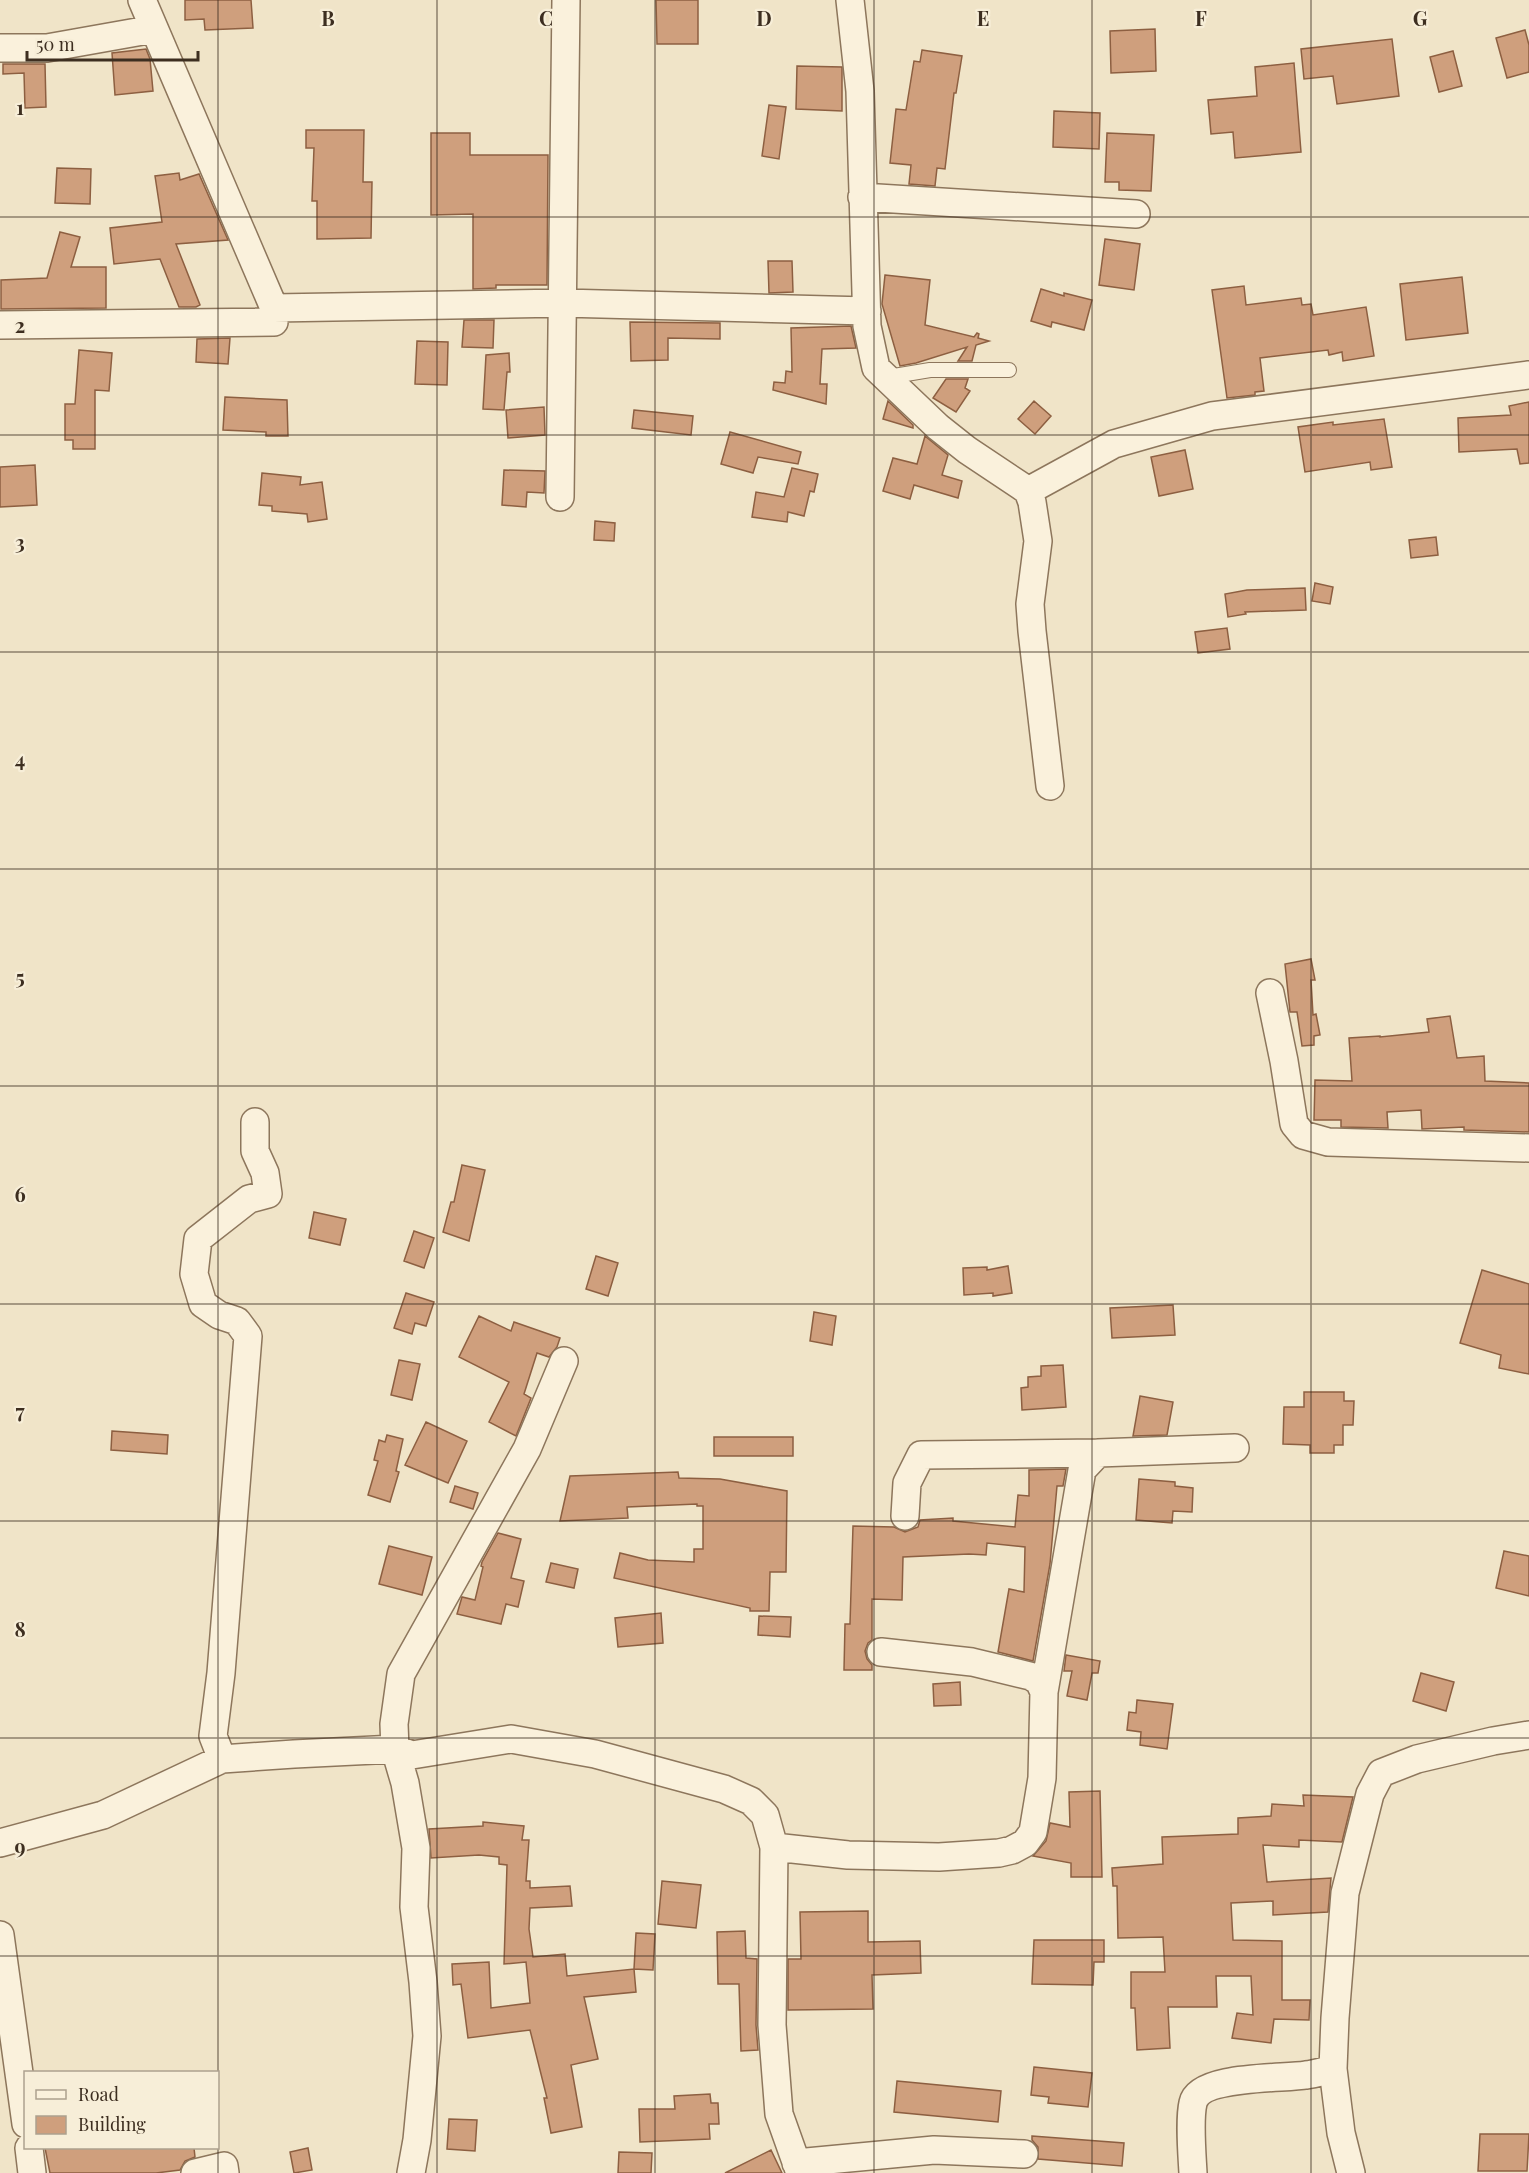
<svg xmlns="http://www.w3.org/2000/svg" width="1529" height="2173" font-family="'Playfair Display',serif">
<rect width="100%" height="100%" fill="#f0e4c8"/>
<path fill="#cf9f7d" stroke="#8d5f41" stroke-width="1.5" d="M185 0H251L253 28 205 30 204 19 185 20Z
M656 0H698V44H657Z
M1155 29 1156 71 1111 73 1110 31Z
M1525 30 1529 45V72L1507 78 1496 38Z
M1392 39 1399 96 1337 104 1333 76 1304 79 1301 49Z
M146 49 150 59 153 91 115 95 112 53Z
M922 50 962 56 956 93H954L945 169 937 168 935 186 909 184 911 165 890 163 896 109 906 110 914 61 920 62Z
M1453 51 1462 86 1439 92 1430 57Z
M1294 63 1301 152 1235 158 1233 132 1211 134 1208 100 1257 96 1255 67Z
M3 64H45L46 107 25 108 24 73 3 74Z
M797 66 842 67V111L796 109Z
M769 105 786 107 779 159 762 156Z
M1054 111 1100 113 1099 149 1053 147Z
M306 130H364L363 182H372L371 238 317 239V201H312L314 148H306Z
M431 133H470V155H548L547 285H496V288L473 289V214L431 215Z
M1107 133 1154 135 1151 191 1119 190V182H1105Z
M57 168 91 169 90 204 55 203Z
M179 173 180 180 199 174 228 240 176 244 200 305 196 307H179L160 259 114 264 110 228 162 222 155 176Z
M60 232 80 237 71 267H106V308L1 309V280L47 278Z
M1105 239 1140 244 1134 290 1099 285Z
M768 261H792L793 292 769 293Z
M885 275 930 280 925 325 974 337 977 333 979 334 978 338 989 341 976 345 972 361H958L967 347 916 363 900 366 882 304Z
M1462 277 1468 333 1406 340 1400 284Z
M1244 286 1246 305 1301 298 1302 305 1311 304 1313 315 1366 307 1374 356 1343 361 1342 352 1329 355 1328 350 1260 358 1264 391 1255 392V395L1227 398 1212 290Z
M1041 289 1064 296V293L1092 300 1084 330 1052 322 1051 327 1031 321Z
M464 320H494L493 348 462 347Z
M630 322 720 323V339L668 338V360L631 361Z
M851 326 856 348 822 349 820 384H827L826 404 773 390 774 382 785 383 786 371 792 372 791 328Z
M230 338 228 364 196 362 197 339Z
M417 341 448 342 447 385 415 384Z
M79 350 112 353 109 391 95 390V449H73V440H65V404H75Z
M509 353 510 372H507L504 410 483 409 486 355Z
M946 379H968L965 388 970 391 956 412 933 398Z
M225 397 287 400 288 436H266V432L223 430Z
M888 401 913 425V428L883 419Z
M1034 401 1051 416 1035 434 1018 419Z
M1529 402V463L1520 464 1517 449 1459 452 1458 418 1511 415 1509 406Z
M544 407 545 435 508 438 506 410Z
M634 410 693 416 691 435 632 428Z
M1384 419 1392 467 1371 470 1370 462 1305 472 1298 427 1333 422V425Z
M730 432 801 452 798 464 758 457 753 473 721 464Z
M925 436 948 455 942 475 962 481 958 498 914 485 910 499 883 491 893 458 917 464Z
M1185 450 1193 489 1159 496 1151 457Z
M35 465 37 505 0 507V467Z
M792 468 818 474 814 492 810 491 804 516 788 512 787 522 752 517 756 492 784 497Z
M504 470 545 471 544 493 527 492 526 507 502 505Z
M262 473 301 477 300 485 322 482 327 519 308 522 307 514 272 511V506L259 505Z
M595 521 615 523 614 541 594 540Z
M1436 537 1438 555 1411 558 1409 540Z
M1315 583 1333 587 1330 604 1312 601Z
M1305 588 1306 610 1245 612 1246 614 1228 617 1225 594 1247 590Z
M1227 628 1230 649 1198 653 1195 632Z
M1311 959 1315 980H1311L1313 1015 1316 1014 1320 1035 1314 1036V1045L1302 1046 1297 1012H1290L1285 964Z
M1450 1016 1457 1058 1484 1056 1485 1081 1529 1083V1132L1464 1130V1127L1422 1129 1421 1110 1387 1112 1388 1128 1341 1127V1120H1314L1315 1080 1352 1081 1349 1038 1380 1036V1037L1429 1032 1427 1019Z
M462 1165 485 1170 469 1241 443 1232 451 1202H454Z
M314 1212 346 1219 340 1245 309 1238Z
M414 1231 434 1238 424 1268 404 1261Z
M596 1256 618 1263 608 1296 586 1289Z
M1008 1266 1012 1293 993 1296V1293L964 1295 963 1268 987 1267V1270Z
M1482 1270 1529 1284V1374L1499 1368 1501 1355 1460 1343Z
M406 1293 434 1302 426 1326 415 1323 412 1334 394 1328Z
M1173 1305 1175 1335 1112 1338 1110 1308Z
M814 1312 836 1316 832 1345 810 1341Z
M479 1316 511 1331 514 1322 560 1338 557 1347 549 1357 537 1353 524 1394 531 1398 516 1436 489 1422 509 1382 459 1357Z
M399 1360 420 1364 412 1400 391 1395Z
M1063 1365 1066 1407 1022 1410 1021 1388 1028 1387V1377L1041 1376V1366Z
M1304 1392H1344V1401H1354L1353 1425H1343V1445H1334V1453H1310V1445L1283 1444 1284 1407H1304Z
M1140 1396 1173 1402 1167 1435 1133 1436Z
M426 1422 467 1441 448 1483 405 1465Z
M112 1431 168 1435 167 1454 111 1450Z
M387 1435 403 1439 396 1471 399 1472 390 1502 368 1495 378 1461 374 1460 379 1440 385 1442Z
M714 1437H793V1456H714Z
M1066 1469 1063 1486H1057L1050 1564 1033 1661 998 1652 1009 1589 1024 1592 1025 1547 987 1543 986 1555 969 1554 903 1557 902 1600 872 1599V1640L868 1643 865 1651 867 1659 872 1665V1670H844L845 1624H850L853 1526 894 1527 905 1532 918 1527 920 1520 953 1518V1521L1015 1527 1018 1495 1029 1496V1470Z
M678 1472 679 1478 720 1479 787 1491 786 1572H770L769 1611H750V1608L614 1578 620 1553 648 1560 694 1562V1549H703V1506H697V1504L627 1507 628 1518 560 1521 570 1476Z
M1139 1479 1175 1482V1486L1193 1488 1192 1512 1173 1511 1172 1523 1136 1520Z
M455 1486 478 1493 473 1509 450 1502Z
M498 1533 521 1539 511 1578 524 1581 518 1607 506 1604 501 1624 457 1614 462 1597 475 1600 483 1567 481 1566 482 1562Z
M389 1546 432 1557 422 1595 379 1584Z
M1504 1551 1529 1556V1596L1496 1588Z
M551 1563 578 1569 574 1588 546 1582Z
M661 1613 663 1643 618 1647 615 1618Z
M759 1616 791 1617 790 1637 758 1635Z
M1066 1655 1100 1661 1098 1673H1092L1087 1700 1067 1696 1072 1671H1064Z
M1421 1673 1454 1682 1446 1711 1413 1701Z
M960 1682 961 1705 934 1706 933 1684Z
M1137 1700 1173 1704 1167 1749 1140 1745 1141 1732 1127 1730 1129 1712 1136 1713Z
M1100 1791 1102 1877H1071V1863L1033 1856 1046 1841 1050 1823 1070 1827 1069 1792Z
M1303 1795 1353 1797 1342 1842 1299 1840V1847L1263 1845 1267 1882 1331 1878 1328 1912 1273 1915V1901L1231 1903 1233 1940 1282 1941V2000H1310L1309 2020 1274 2019 1271 2043 1232 2038 1237 2013 1253 2015 1251 1976H1216L1217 2007H1168L1170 2048 1137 2050 1135 2008H1131V1972H1165L1163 1937 1118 1938 1117 1886H1113L1112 1868 1163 1864 1162 1837 1238 1834V1818L1271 1816 1272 1804 1304 1806Z
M483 1822 524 1826 522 1840H529L526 1881H530V1888L570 1886 572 1906 530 1908 529 1929 533 1957 565 1954 567 1976 634 1969 636 1992 584 1997 598 2059 571 2065 582 2127 551 2133 544 2098H547L530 2030 468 2038 461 1984 453 1985 452 1964 489 1962 491 2008 530 2003 526 1962 504 1964 507 1865 499 1864V1857L479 1855 431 1858 429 1829 483 1826Z
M662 1881 701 1885 696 1928 658 1924Z
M868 1911V1942L920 1941 921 1973 872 1975 873 2009 788 2010V1959H801L800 1912Z
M745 1931 746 1958 757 1959 756 2025 758 2050 741 2051 739 1984H718L717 1932Z
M636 1933 655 1934 653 1970 634 1969Z
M1034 1940H1104V1962H1094L1093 1985 1032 1984Z
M1034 2067 1092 2073 1088 2107 1048 2103 1049 2097 1031 2095Z
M897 2081 1001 2091 998 2122 894 2112Z
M710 2094 711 2103H718L719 2124H709L710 2139 640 2142 639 2109H675L674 2096Z
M449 2119 477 2120 475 2151 447 2149Z
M1480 2134H1529L1527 2171H1478Z
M1032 2136 1124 2143 1122 2166 1038 2159V2147L1032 2140Z
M45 2148H194L195 2157 185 2161 180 2170 156 2173H50Z
M308 2148 312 2170 294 2173 290 2152Z
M771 2150 782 2173H725Z
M619 2152 652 2153 651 2173H618Z"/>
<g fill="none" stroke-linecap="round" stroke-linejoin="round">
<defs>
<path id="lane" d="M888 377 930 370H1009"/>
<path id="street" d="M850 0 860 91 867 326 876 368 938 427 967 450 1021 486 1028 491 1032 502 1038 541 1030 604 1032 631 1050 786
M0 48H47L154 29
M862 197 1136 214
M274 308 563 303 867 311
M0 325 274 322V308L142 0
M1028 491 1114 444 1212 416 1529 375
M560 497 566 0
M1270 993 1284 1061 1294 1124 1303 1135 1328 1142 1529 1148
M905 1516 907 1483 921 1455 1098 1453
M1044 1692 1082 1470 1098 1453 1235 1448
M222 1759 213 1736 221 1673 248 1336 237 1321 219 1315 203 1304 194 1274 198 1239 249 1199 268 1194 265 1173 255 1151V1122
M0 1843 103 1815 222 1759 294 1754 395 1749 412 1755 511 1739 595 1754 724 1789 751 1801 765 1815 774 1847 772 2025 779 2114 800 2173
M774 1847 848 1855 939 1857 999 1853 1012 1850 1025 1843 1033 1832 1042 1778 1044 1692 1039 1681 1030 1676 972 1662 881 1652
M0 1935 26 2124
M29 2148 32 2173
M796 2163 934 2150 1024 2154
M195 2173 224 2166 225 2173
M411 2173 417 2140 427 2036 423 1982 414 1907 416 1848 405 1783 395 1749 394 1724 401 1674 527 1449 564 1361
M1193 2173C1192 2154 1189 2120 1193 2103 1199 2075 1283 2079 1306 2075 1315 2074 1324 2071 1333 2069
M1351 2173 1341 2133 1333 2069 1335 2018 1345 1893 1370 1794 1381 1773 1417 1759 1493 1741 1529 1735"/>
</defs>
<use href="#lane" stroke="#8d765c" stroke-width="16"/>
<use href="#street" stroke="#8d765c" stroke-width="30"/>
<use href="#lane" stroke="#faf1dc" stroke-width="14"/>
<use href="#street" stroke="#faf1dc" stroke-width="27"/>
</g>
<path fill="none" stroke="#3d2e20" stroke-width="1.5" stroke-opacity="0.55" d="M218 0V2173M437 0V2173M655 0V2173M874 0V2173M1092 0V2173M1311 0V2173M0 217H1529M0 435H1529M0 652H1529M0 869H1529M0 1086H1529M0 1304H1529M0 1521H1529M0 1738H1529M0 1956H1529"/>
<g font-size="20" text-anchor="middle" font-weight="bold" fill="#3d2e20" stroke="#f7eed8" stroke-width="4.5" stroke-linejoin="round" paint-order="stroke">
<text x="328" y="26">B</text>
<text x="546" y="26">C</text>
<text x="764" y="26">D</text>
<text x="983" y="26">E</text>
<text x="1201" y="26">F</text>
<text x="1420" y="26">G</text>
<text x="20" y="115">1</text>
<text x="20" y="333">2</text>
<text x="20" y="550">3</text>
<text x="20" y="767">4</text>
<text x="20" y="985">5</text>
<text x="20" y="1202">6</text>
<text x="20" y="1419">7</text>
<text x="20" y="1637">8</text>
<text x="20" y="1854">9</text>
</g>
<rect x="24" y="2071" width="195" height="78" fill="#f7eed8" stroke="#ada18e" stroke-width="1.5"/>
<rect x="36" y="2090" width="30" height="9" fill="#faf1dc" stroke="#ada18e" stroke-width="1.5"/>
<text x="78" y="2101" font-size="18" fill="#3d2e20">Road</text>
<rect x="36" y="2116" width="30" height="18" fill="#cf9f7d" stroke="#ada18e" stroke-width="1.5"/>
<text x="78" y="2131" font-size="18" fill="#3d2e20">Building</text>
<path d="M27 51v9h171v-9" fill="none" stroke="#3d2e20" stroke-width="3"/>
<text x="36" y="51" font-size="18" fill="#3d2e20" stroke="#f7eed8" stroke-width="4.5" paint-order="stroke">50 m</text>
</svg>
